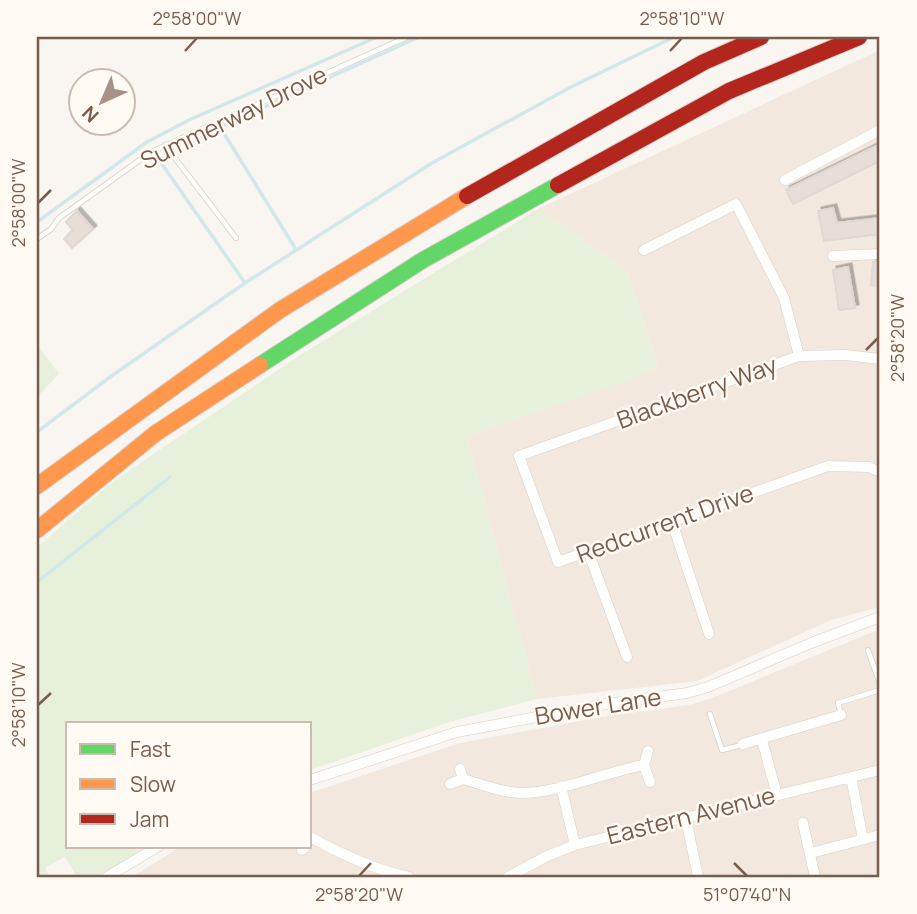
<svg xmlns="http://www.w3.org/2000/svg" width="917" height="914" font-family="Manrope,sans-serif">
<defs>
<filter id="shadow"><feDropShadow dx="3.5" dy="-3.5" stdDeviation="0" flood-color="#0004"/></filter>
</defs>
<rect width="100%" height="100%" fill="#f9f5f0"/>
<path fill="#f2e8de" d="M880 50V607L831 620 697 681 537 699 467 436 658 368 627 271 538 209Z
M880 629V877H132L182 846H310V793L460 743 607 716 689 705 712 698Z"/>
<path fill="#e7f0db" d="M538 209 627 271 658 369 467 436 537 699 449 722 310 770V723H68V846H148L97 877H77L65 857 45 867 50 877H37V547L108 486 137 465 305 352Z
M37 344 59 374 37 397Z"/>
<g fill="none" stroke-linecap="round" stroke-linejoin="round">
<path stroke="#d0e8ea" stroke-width="3.5" d="M157 157 245 283
M37 222 147 142 189 120 377 37
M295 248 220 127 419 37
M37 432 110 377 245 283 432 163 571 87 674 37
M37 582 170 477"/>
</g>
<path fill="#e6ded7" stroke="#e2d8d2" stroke-width="2" filter="url(#shadow)" d="M880 144V161L793 204 786 190Z
M833 208 837 223 880 218V234L824 241 818 211Z
M77 211 93 229 72 248 64 239 73 230 66 222Z
M880 261V286L871 285 873 262Z
M848 267 855 308 839 310 833 270Z"/>
<g fill="none" stroke-linecap="round" stroke-linejoin="round">
<defs>
<path id="lane" d="M165 145 236 238
M37 239 51 229 59 218 151 152 407 37
M868 650 880 684
M710 714 722 750 742 745
M841 714 838 703 880 690"/>
<path id="street" d="M785 180 880 130
M644 250 736 204 784 298 799 356
M833 256 880 254
M880 359 846 355 799 356 519 456 558 562 828 466 869 467 880 472
M672 522 709 634
M588 551 627 657
M762 740 777 795
M743 744 841 715
M644 765 648 751
M460 769 463 779C481 784 502 793 521 793 558 793 606 772 644 765L650 782
M851 777 863 839
M310 780 457 732 606 704 687 693 708 687 811 643 880 617
M450 784 463 779
M561 786 575 845
M686 819 698 877
M803 823 815 877
M310 837C341 854 374 870 409 877
M302 850 306 846
M811 853 880 835
M107 877 159 846
M508 877 547 856 575 845 880 770"/>
<path id="fast" d="M260 365 423 260 558 185"/>
<path id="slow" d="M37 486 280 310 467 196
M37 530 156 433 260 365"/>
<path id="jam" d="M558 185 729 91 859 37
M467 196 704 62 761 37"/>
</defs>
<use href="#lane" stroke="#d7d1cb" stroke-width="6"/>
<use href="#street" stroke="#d7d1cb" stroke-width="11"/>
<use href="#fast" stroke="#dad1cc" stroke-width="18"/>
<use href="#slow" stroke="#dad1cc" stroke-width="18"/>
<use href="#jam" stroke="#dad1cc" stroke-width="18"/>
<use href="#lane" stroke="#fefefd" stroke-width="4.5"/>
<use href="#street" stroke="#fefefd" stroke-width="10"/>
<use href="#fast" stroke="#63d668" stroke-width="16"/>
<use href="#slow" stroke="#ff974d" stroke-width="16"/>
<use href="#jam" stroke="#b3261e" stroke-width="16"/>
</g>
<path fill="none" stroke="#7a5c4d" stroke-width="2.5" d="M185 51 197 38M670 51 682 38M38 203 51 190M866 350 878 338M38 705 51 693M734 863 747 876M359 876 371 863"/>
<g text-anchor="middle" stroke-width="5" stroke-linejoin="round" paint-order="stroke">
<g font-size="24" fill="#7a5c4d" stroke="#fffaf3">
<text transform="translate(234 118) rotate(-26)" y="8">Summerway Drove</text>
<text transform="translate(697 393) rotate(-20)" y="8">Blackberry Way</text>
<text transform="translate(665 524) rotate(-20)" y="8">Redcurrent Drive</text>
<text transform="translate(598 707) rotate(-9)" y="8">Bower Lane</text>
<text transform="translate(691 816) rotate(-14)" y="8">Eastern Avenue</text>
</g>
</g>
<rect width="917" height="914" fill="none" stroke="#fffaf3" stroke-width="77"/>
<rect x="66" y="722" width="245" height="126" fill="#fffaf3" stroke="#cabbb1" stroke-width="2"/>
<rect x="80" y="744" width="35" height="10" fill="#63d668" stroke="#cabbb1" stroke-width="2"/>
<text x="130" y="757" font-size="21" fill="#7a5c4d">Fast</text>
<rect x="80" y="779" width="35" height="10" fill="#ff974d" stroke="#cabbb1" stroke-width="2"/>
<text x="130" y="792" font-size="21" fill="#7a5c4d">Slow</text>
<rect x="80" y="814" width="35" height="10" fill="#b3261e" stroke="#cabbb1" stroke-width="2"/>
<text x="130" y="827" font-size="21" fill="#7a5c4d">Jam</text>
<g transform="translate(102 102) rotate(224)"><circle r="33" fill="#fffaf3" stroke="#cabbb1" stroke-width="2"/>
<path d="M0-5L12 26L0 18L-12 26Z" fill="#a69286"/>
<text y="-10" font-size="19" font-weight="bold" text-anchor="middle" fill="#7a5c4d">N</text>
</g>
<rect x="38" y="38" width="840" height="838" fill="none" stroke="#7a5c4d" stroke-width="2.5"/>
<g font-size="18" text-anchor="middle" fill="#7a5c4d">
<text x="197" y="25">2°58'00"W</text>
<text x="682" y="25">2°58'10"W</text>
<text transform="translate(19 203) rotate(-90)" y="6">2°58'00"W</text>
<text transform="translate(898 338) rotate(-90)" y="6">2°58'20"W</text>
<text transform="translate(19 705) rotate(-90)" y="6">2°58'10"W</text>
<text x="359" y="901">2°58'20"W</text>
<text x="747" y="901">51°07'40"N</text>
</g>
</svg>
